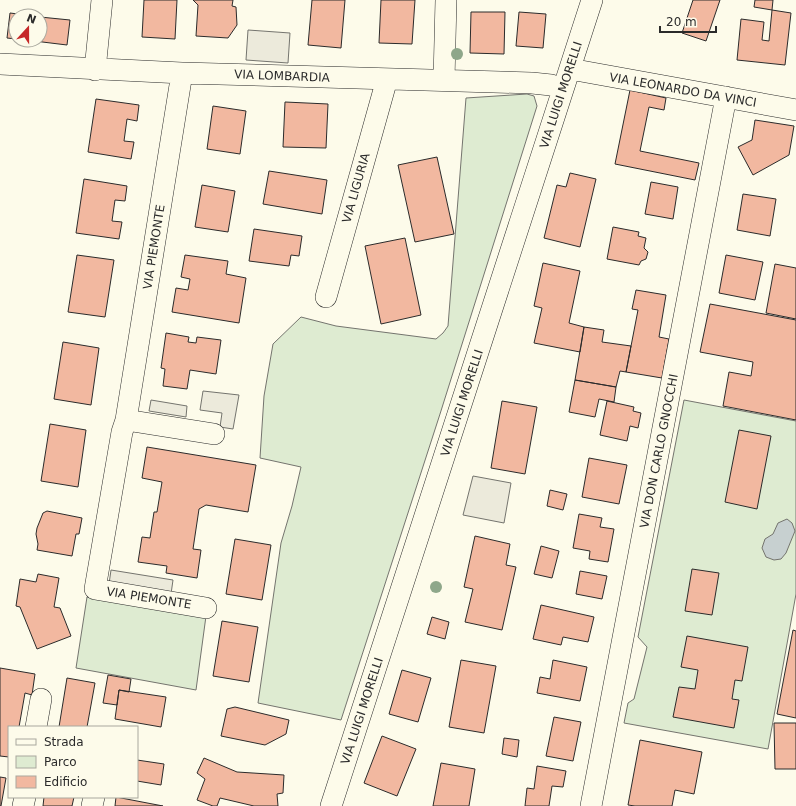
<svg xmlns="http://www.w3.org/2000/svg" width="796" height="806" font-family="'DejaVu Sans',sans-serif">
<rect width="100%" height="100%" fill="#fdfbea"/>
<path fill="#deebd1" stroke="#74746e" d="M527 94 534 96 537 106 440 414 341 720 258 703 281 543 292 506 301 467 260 458 264 396 273 344 301 317 336 326 436 339 443 333 448 326 466 98Z
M684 400 796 421V594L768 749 624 723 628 703 634 699 647 647 638 637Z
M87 597 206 616 196 690 76 668Z"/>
<path fill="#eceadb" stroke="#74746e" d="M248 30 290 33 288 63 246 60Z
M203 391 239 395 233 429 220 427 222 413 200 410Z
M151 400 187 406 186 417 149 411Z
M473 476 511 483 504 523 463 515Z
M111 570 173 580 171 594 109 584Z"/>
<path fill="#c7d0d0" stroke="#74746e" d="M787 519 792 523 795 531 786 553 781 559 774 560 766 557 762 548 765 539 773 534 778 523Z"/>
<path fill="#f2b8a0" stroke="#2b2b2b" d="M144 0H177L175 39 142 37Z
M193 0H233L232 6 236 7 237 25 228 38 196 36 198 5Z
M312 0H345L341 48 308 45Z
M381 0H415L412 44 379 43Z
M693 0H720L706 41 682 33Z
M755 0H773L772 10 754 7Z
M772 10 791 13 785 65 737 60 741 19 764 22 762 40 769 41Z
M471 12H505L504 54 470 53Z
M519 12 546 14 543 48 516 46Z
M10 13 34 16H16V39L7 38Z
M40 17 70 20 67 45 26 40H40Z
M630 90 666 98 664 110 649 107 640 151 699 163 695 180 615 164Z
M96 99 139 105 137 121 127 119 124 141 134 142 131 159 88 152Z
M285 102 328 104 326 148 283 147Z
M213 106 246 111 240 154 207 149Z
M755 120 794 126 789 155 753 175 738 147 752 140Z
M437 157 454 234 415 242 398 165Z
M269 171 327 180 322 214 263 204Z
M570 173 596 179 580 247 544 238 557 185 566 187Z
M84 179 127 186 125 201 115 200 112 221 122 222 119 239 76 233Z
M651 182 678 187 673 219 645 214Z
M202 185 235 191 228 232 195 227Z
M743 194 776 199 770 236 737 230Z
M613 227 639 232 638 236 646 238 644 248 648 252 646 259 641 261 639 265 607 259Z
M254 229 302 236 299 256 291 255 289 266 249 261Z
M405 238 421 315 381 324 365 246Z
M77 255 114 260 105 317 68 312Z
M185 255 228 261 226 274 246 278 239 323 172 312 176 288 188 290 190 279 181 277Z
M726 255 763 262 755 300 719 293Z
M543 263 580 271 569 323 584 327 580 352 534 343 542 308 534 306Z
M775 264 796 268V319L766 313Z
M636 290 666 295 659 337 669 339 662 378 626 372 638 310 632 309Z
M710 304 796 320V420L723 406 729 372 751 376 753 362 700 352Z
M584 327 604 330 602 342 631 346 626 372 620 371 616 387 575 380Z
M166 333 189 337 188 342 196 343 197 337 221 340 216 374 190 370 187 389 163 386 165 369 161 368Z
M63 342 99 348 91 405 54 399Z
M575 380 616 387 614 402 599 399 595 417 569 412Z
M502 401 537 407 525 474 491 468Z
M607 401 634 407 633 411 641 413 638 428 630 426 627 441 600 435Z
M50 424 86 430 78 487 41 481Z
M739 430 771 436 757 509 725 502Z
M147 447 256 465 248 512 206 505 199 509 193 549 201 550 197 578 166 573 167 566 138 562 142 537 150 538 154 512H157L162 482 142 478Z
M589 458 627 465 619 504 582 497Z
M550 490 567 494 563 510 547 506Z
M47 511 82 518 79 534H76L72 556 37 550 38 544 36 534 37 528 43 513Z
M579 514 602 518 600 527 614 529 608 562 589 559 590 551 573 548Z
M475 536 510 544 506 565 516 567 502 630 465 622 473 589 464 587Z
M235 539 271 545 262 600 226 594Z
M541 546 559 551 552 578 534 574Z
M692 569 719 573 712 615 685 611Z
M580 571 607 576 602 599 576 594Z
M38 574 59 578 54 607 60 608 71 636 37 649 20 607 16 606 20 579 36 582Z
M541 605 594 617 588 642 563 637 561 645 533 639Z
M432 617 449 622 445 639 427 634Z
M222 621 258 627 249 682 213 676Z
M793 630 796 631V718L777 714Z
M687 636 748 647 742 681 735 680 732 699 739 700 734 728 673 717 679 687 695 689 698 670 681 667Z
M461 660 496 666 484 733 449 727Z
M553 660 587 667 580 701 537 693 540 677 550 679Z
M0 668 35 674 32 695 25 693 19 727H9V757L0 756Z
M402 670 431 678 418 722 389 714Z
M108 675 131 679 129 692 119 690 117 705 103 703Z
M67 678 95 683 87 727H59Z
M119 690 166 697 161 727 115 719Z
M235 707 289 720 286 734 265 745 221 736 227 709Z
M554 717 581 722 573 761 546 756Z
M774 723H796V769H775Z
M382 736 416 749 397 796 364 783Z
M504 738 519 740 517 757 502 754Z
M640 740 702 752 694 794 675 790 672 806H635L628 805Z
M204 758 237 772 284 775 283 793 277 794 278 806H254L220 798 217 806H213L197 800 205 779 197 773Z
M137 760 164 764 161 785 137 781Z
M441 763 475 769 469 806H433Z
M537 766 566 771 563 787 552 786 549 806H525L527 788 534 789Z
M0 777 6 778 1 806H0Z
M44 797H74L72 806H43Z
M116 797 163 806H115Z"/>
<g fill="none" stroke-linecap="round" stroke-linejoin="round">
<defs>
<path id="minor" d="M0 64 182 73 532 83 551 85 563 89
M570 69 796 110
M95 70 102 0
M182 73 126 420 122 432 95 589 206 608
M444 80 446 0
M326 297 387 79
M126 420 214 434
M36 727 41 699
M23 806 25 797
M92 806 94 797
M331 806 592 0
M591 806 726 97"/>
</defs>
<use href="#minor" stroke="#2b2b2b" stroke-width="22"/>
<use href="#minor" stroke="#fdfbea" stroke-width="21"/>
</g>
<g fill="#8ea78a">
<circle cx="457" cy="54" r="6"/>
<circle cx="436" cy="587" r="6"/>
</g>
<g text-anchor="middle" stroke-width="3" stroke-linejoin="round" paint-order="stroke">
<g font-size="12" fill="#2b2b2b" stroke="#fdfbea">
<text transform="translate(282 76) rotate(2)" y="4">VIA LOMBARDIA</text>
<text transform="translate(683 90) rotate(10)" y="4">VIA LEONARDO DA VINCI</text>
<text transform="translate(561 95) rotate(-72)" y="4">VIA LUIGI MORELLI</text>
<text transform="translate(356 188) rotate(-74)" y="4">VIA LIGURIA</text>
<text transform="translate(154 247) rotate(-81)" y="4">VIA PIEMONTE</text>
<text transform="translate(462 403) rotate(-72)" y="4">VIA LUIGI MORELLI</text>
<text transform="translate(659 451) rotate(-79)" y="4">VIA DON CARLO GNOCCHI</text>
<text transform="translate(149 598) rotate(9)" y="4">VIA PIEMONTE</text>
<text transform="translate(362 711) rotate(-72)" y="4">VIA LUIGI MORELLI</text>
</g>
</g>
<rect x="8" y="726" width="130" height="72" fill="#fdfbea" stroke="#a9a89e"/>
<rect x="16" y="739" width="20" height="6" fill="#fdfbea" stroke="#a9a89e"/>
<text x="44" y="746" font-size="12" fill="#2b2b2b">Strada</text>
<rect x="16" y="756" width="20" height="12" fill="#deebd1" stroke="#a9a89e"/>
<text x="44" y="766" font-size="12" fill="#2b2b2b">Parco</text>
<rect x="16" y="776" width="20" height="12" fill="#f2b8a0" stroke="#a9a89e"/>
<text x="44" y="786" font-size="12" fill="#2b2b2b">Edificio</text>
<g transform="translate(28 28) rotate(21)"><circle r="19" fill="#fdfbea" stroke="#a9a89e"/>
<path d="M0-3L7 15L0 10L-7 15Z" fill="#c62828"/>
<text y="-6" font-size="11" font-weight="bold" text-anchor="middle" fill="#2b2b2b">N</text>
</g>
<path d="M660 26v6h56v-6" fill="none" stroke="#2b2b2b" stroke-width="2"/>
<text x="666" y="26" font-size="12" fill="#2b2b2b" stroke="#fdfbea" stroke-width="3" paint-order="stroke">20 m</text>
</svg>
